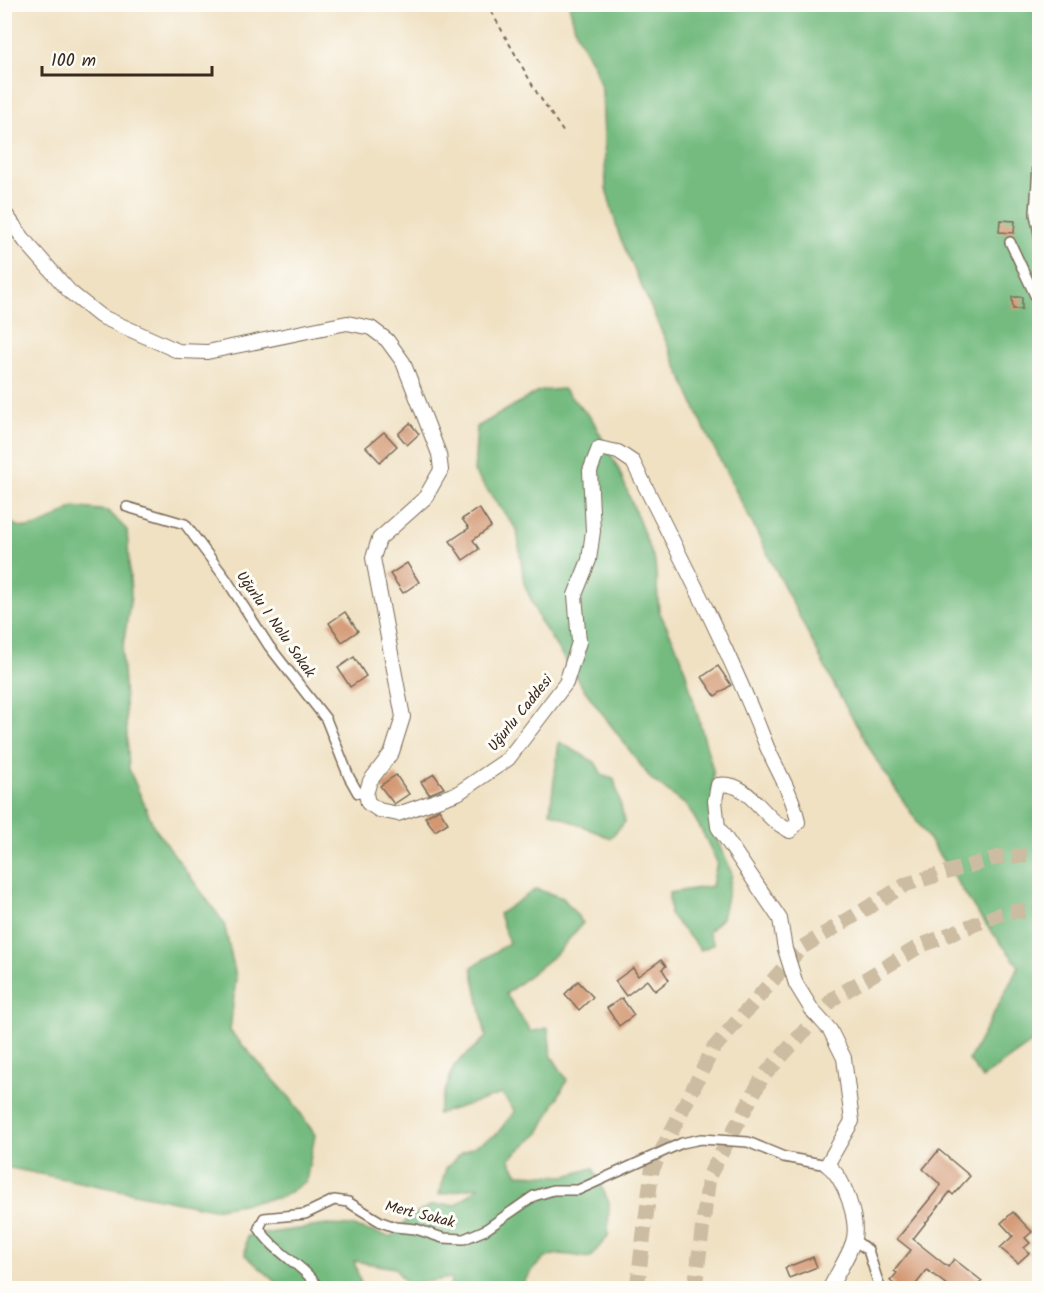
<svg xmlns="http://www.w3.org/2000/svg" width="1044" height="1293" font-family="Kalam,sans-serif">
<rect width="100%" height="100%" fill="#fdfcf7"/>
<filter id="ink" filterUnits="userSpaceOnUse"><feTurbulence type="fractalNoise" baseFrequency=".0167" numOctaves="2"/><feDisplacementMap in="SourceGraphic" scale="12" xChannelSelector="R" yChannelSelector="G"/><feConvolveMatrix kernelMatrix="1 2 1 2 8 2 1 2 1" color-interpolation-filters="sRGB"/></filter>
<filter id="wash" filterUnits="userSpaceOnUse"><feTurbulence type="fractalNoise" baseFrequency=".008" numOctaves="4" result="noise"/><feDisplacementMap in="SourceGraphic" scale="24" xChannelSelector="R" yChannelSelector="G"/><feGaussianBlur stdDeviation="1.35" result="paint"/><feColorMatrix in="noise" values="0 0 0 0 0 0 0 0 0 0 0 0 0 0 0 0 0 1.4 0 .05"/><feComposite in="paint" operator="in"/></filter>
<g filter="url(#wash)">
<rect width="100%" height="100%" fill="#f0e1c3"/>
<path fill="#74bb80" stroke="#58724f" stroke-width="1.5" d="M569 5H1039V1037L982 1078 969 1060 1019 966 981 918 877 761 837 691 705 430 619 235 606 188 602 90 594 66 577 35Z
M563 389 592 419 619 470 655 562 659 611 681 656 713 770 714 833 732 874 722 918 708 932 714 944 701 950 670 915 669 893 712 886 717 862 701 829 688 807 651 779 581 685 540 621 524 583 517 530 474 472 477 427 539 391Z
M74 507 108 511 127 530 131 596 122 653 129 769 154 827 224 923 236 977 230 1031 291 1099 315 1135 306 1181 282 1197 213 1209 5 1167V517C26 541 52 519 74 507Z
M559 742 595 762 603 776 614 779 625 822 610 838 550 812Z
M536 889 563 898 583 923 556 954 506 994 531 1032 548 1028 551 1055 567 1080 539 1133 509 1159 518 1174 566 1176 593 1168 609 1203 608 1236 590 1258C547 1250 545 1253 519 1288H450L451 1278 407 1285 395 1268 354 1261 362 1288H283L245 1255 247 1236 327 1225 351 1226 391 1237 410 1217 432 1205H456L480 1186 439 1195 446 1168 463 1152 496 1135 515 1111 502 1094 437 1114 454 1066 486 1037 472 967 509 943 499 914Z"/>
<g id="blocks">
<path fill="#d39772" d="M1000 220 1015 221 1014 233 999 232Z
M1012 297H1022V309H1013Z
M410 423 419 434 407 445 398 434Z
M384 432 397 446 380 462 366 447Z
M479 508 491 527 473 540 479 549 463 560 450 541 469 528 462 519Z
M407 563 419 582 403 593 390 574Z
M345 612 358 631 342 642 329 623Z
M354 657 366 676 350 687 338 668Z
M718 666 731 685 715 696 702 677Z
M434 774 444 788 429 794 421 782Z
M396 775 409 794 394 804 380 786Z
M439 809 448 823 435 831 425 817Z
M661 960 666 966 662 969 669 980 655 991 647 980 626 996 615 981 633 968 638 976Z
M578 981 593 997 579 1010 565 994Z
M622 998 634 1015 619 1026 607 1008Z
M939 1150 970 1176 953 1195 950 1192 913 1239 948 1267 954 1259 982 1281 975 1288H951L927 1270 913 1288H890L894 1284 890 1281 897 1273 894 1271 911 1250 897 1239 941 1185 923 1169Z
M1013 1212 1032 1232 1025 1238 1030 1243 1024 1248 1029 1253 1018 1263 1000 1248 1013 1236 1001 1223Z
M813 1257 817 1267 789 1278 785 1268Z"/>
</g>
</g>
<g filter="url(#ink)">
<use href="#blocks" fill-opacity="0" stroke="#7a6a58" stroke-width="1.5"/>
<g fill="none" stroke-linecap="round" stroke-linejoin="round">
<path stroke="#ccbca2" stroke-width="15" stroke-dasharray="15 8" stroke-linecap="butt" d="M637 1288 652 1170 713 1049 801 948 907 884 999 857 1040 855
M695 1288 709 1176 762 1078 834 998 920 946 1008 911H1040"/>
<defs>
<path id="street" d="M1040 134 1035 214 1040 238
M1010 242 1040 306
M127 507 185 524 226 579 269 646 326 719 349 777 358 793 366 794
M854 1240 868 1250 880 1288
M319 1288C303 1264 274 1253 259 1228L264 1218 305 1214 334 1200 348 1202 381 1222 395 1227 416 1229 443 1238 464 1239 485 1230 534 1196 553 1190H578L682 1143 701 1139 748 1142 784 1157 827 1165"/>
<path id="secondary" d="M4 212 25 241 70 292 100 316 178 351 207 352 347 323 371 328 387 340 403 362 439 454 441 470 425 498 379 539 373 558 403 717 392 752 370 781 366 794 368 803 379 810 398 814 458 793 508 759 566 683 579 642 575 595 589 560 593 531 590 471 599 448 618 452 633 462C680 556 729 649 767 747 778 772 793 795 798 822L790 831C784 827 775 823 770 817 755 803 742 781 718 785L715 801 718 827 780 919 785 949 796 984 812 1010 830 1030 844 1058 852 1121 827 1165C844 1176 860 1222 853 1242 848 1258 837 1273 830 1288"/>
</defs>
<use href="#street" stroke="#7a6a58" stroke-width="12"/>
<use href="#secondary" stroke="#7a6a58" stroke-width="16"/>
<path stroke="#7a6a58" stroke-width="2" stroke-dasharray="4.5 4.5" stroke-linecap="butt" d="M487 4 537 93 564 133"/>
<use href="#street" stroke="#fff" stroke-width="9"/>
<use href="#secondary" stroke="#fff" stroke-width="14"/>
</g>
</g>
<g text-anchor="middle" stroke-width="6" stroke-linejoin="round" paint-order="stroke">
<g font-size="15" fill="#3b2a1e" stroke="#fdfcf7">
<text transform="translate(276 624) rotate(55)" y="5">Uğurlu 1 Nolu Sokak</text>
<text transform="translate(520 713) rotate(-51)" y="5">Uğurlu Caddesi</text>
<text transform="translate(420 1214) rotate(14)" y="5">Mert Sokak</text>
</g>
</g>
<rect width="1044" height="1293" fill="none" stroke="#fdfcf7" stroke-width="24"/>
<path d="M42 66v9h170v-9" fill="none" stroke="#3b2a1e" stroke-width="3"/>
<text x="51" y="66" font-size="18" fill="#3b2a1e" stroke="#fdfcf7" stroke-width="4.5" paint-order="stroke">100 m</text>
</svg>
